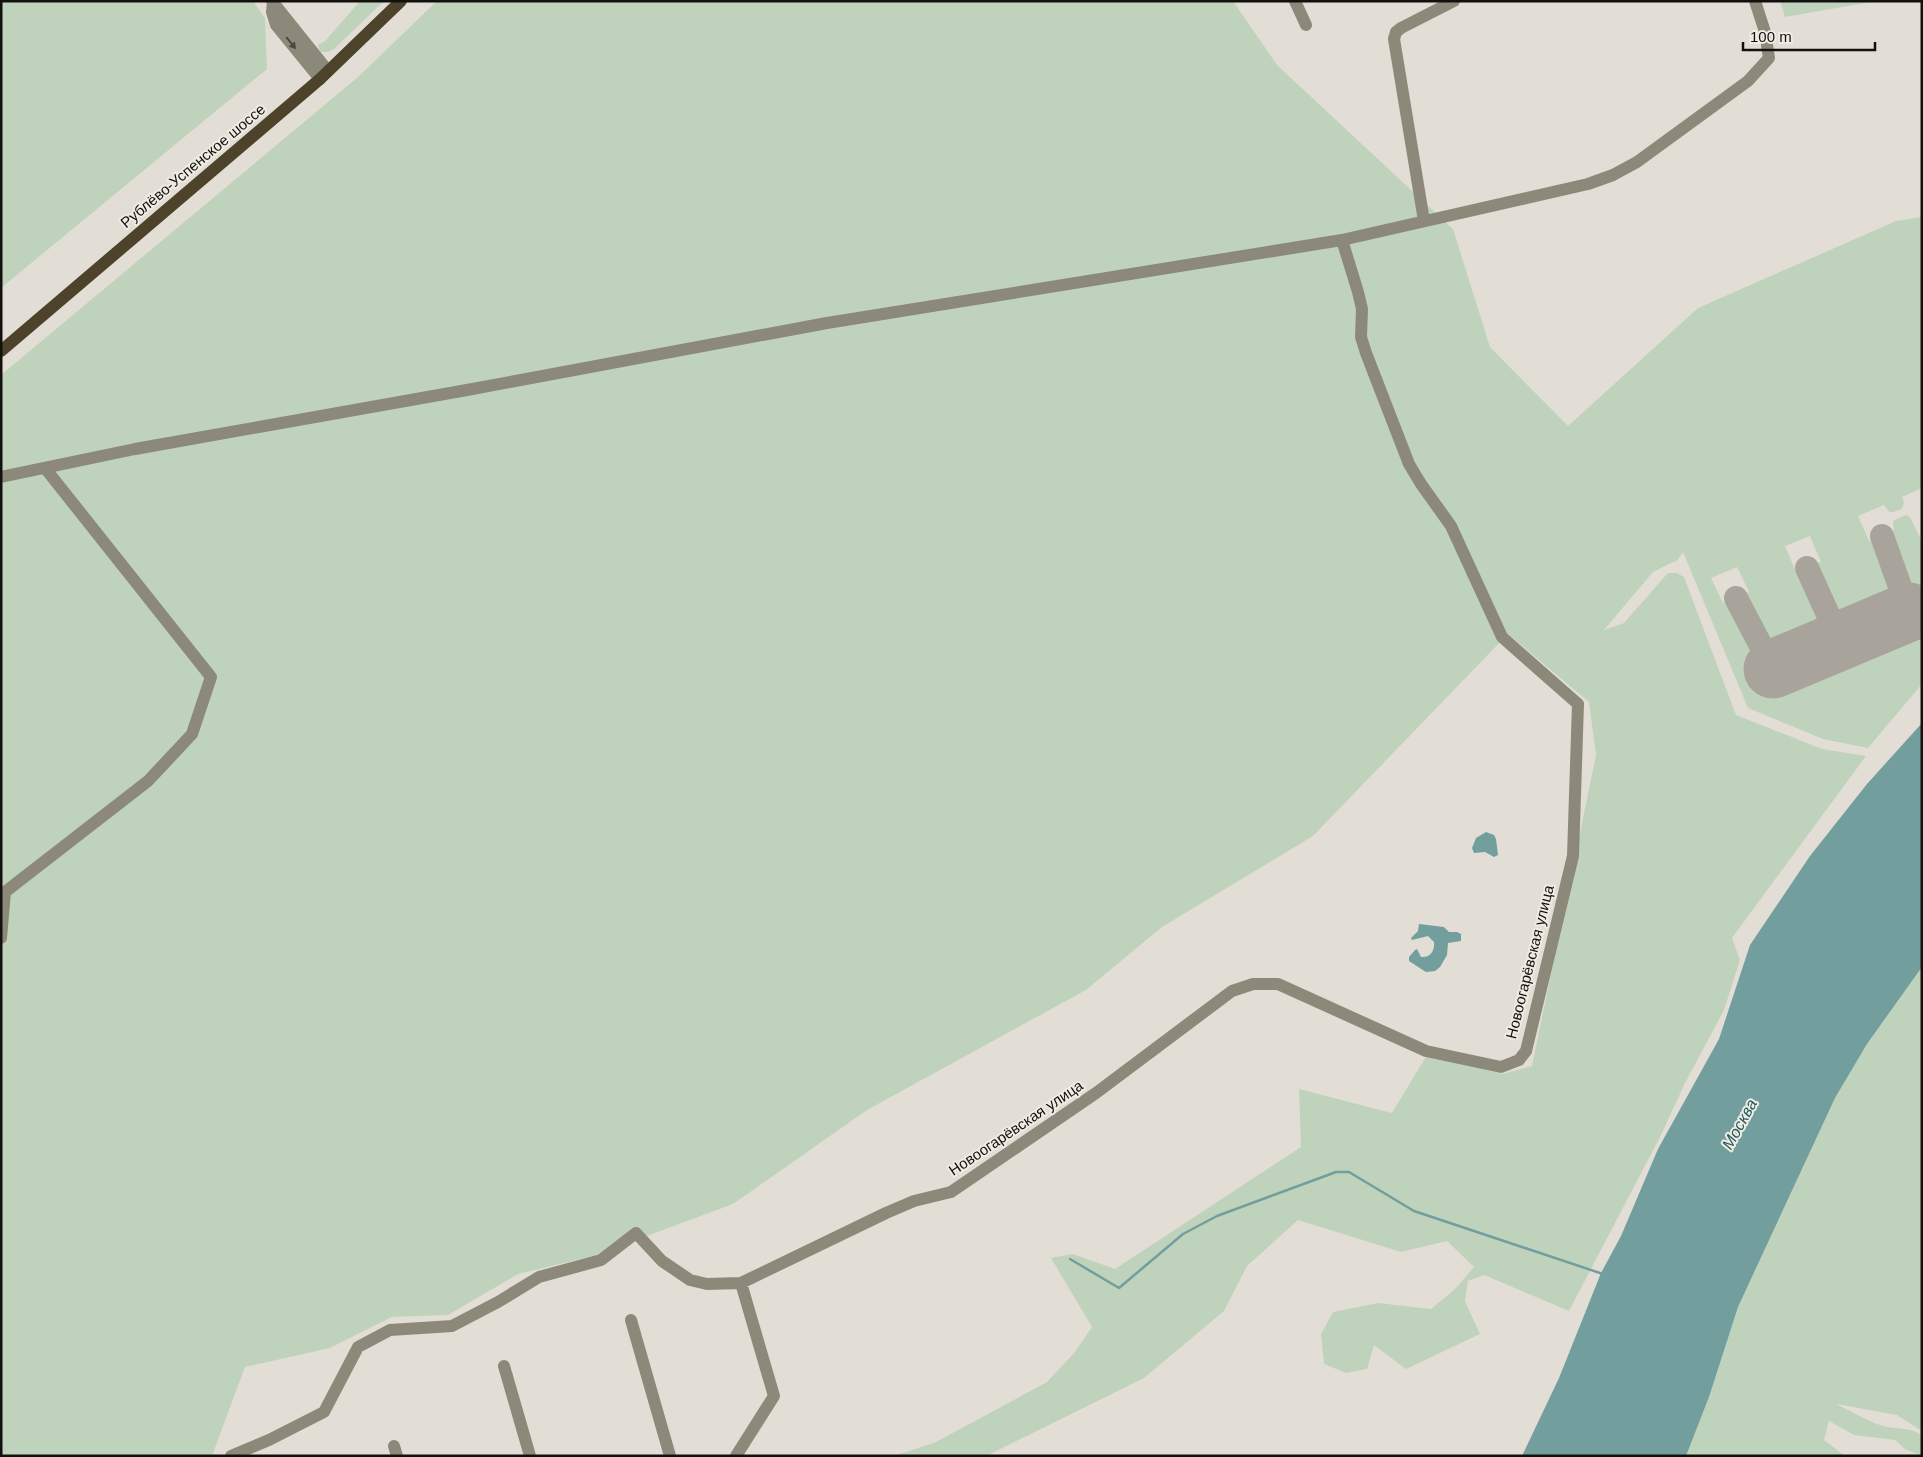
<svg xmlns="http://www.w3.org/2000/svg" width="1923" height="1457" font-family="Arial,sans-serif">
<rect width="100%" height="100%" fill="#e3ded5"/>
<path fill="#bfd3bc" d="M1 1H253L265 18 267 69 1 288Z
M360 1H384L334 49 328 52H320L318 45 325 41Z
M437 1H1233L1277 65 1453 229 1490 347 1568 426 1698 308 1896 221 1922 217V488L1902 497 1904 503 1902 509 1893 512H1889L1884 505 1858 516 1869 541 1872 540 1879 546 1891 585 1884 599 1848 614 1833 611 1817 572 1818 563 1821 562 1810 536 1785 546 1796 572 1799 571 1806 577 1822 613V617L1816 628 1779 643 1764 638 1745 603V594L1749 592 1737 567 1711 578 1723 603 1726 602 1734 608 1774 691 1922 630V684L1868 748 1823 739 1748 708 1683 552 1677 561 1673 562 1653 572 1604 630 1624 623 1668 573H1677L1684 577 1736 715 1822 749 1866 756 1732 938 1740 960 1724 1010 1685 1083 1660 1137 1569 1311 1484 1275 1468 1281 1465 1301 1480 1334 1406 1369 1374 1345 1367 1369 1346 1373 1324 1364 1321 1334 1333 1312 1378 1303 1431 1309 1455 1289 1474 1267 1447 1241 1401 1252 1298 1220 1247 1266 1224 1311 1144 1378 986 1456H893L934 1443 1047 1382 1075 1352 1092 1327 1051 1258 1073 1254 1115 1269 1301 1147 1299 1089 1392 1113 1427 1055 1502 1074 1532 1066 1596 755 1589 702 1508 634 1313 836 1162 927 1086 990 867 1110 733 1204 593 1256 518 1274 448 1315 392 1317 330 1348 245 1367 212 1456H1V375L358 77Z
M1780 1H1877L1785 17Z
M1906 515 1910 517 1922 542V627L1890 541 1892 532 1894 530 1893 524 1894 520Z
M1922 967V1431L1897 1415 1836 1404C1851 1411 1865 1420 1880 1425 1894 1430 1908 1426 1922 1435V1456L1905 1449 1895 1440 1854 1435 1829 1421 1824 1440 1845 1456H1686L1709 1397 1738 1307 1835 1098 1867 1044Z"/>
<path fill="#729e9e" d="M1922 723V967L1867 1044 1835 1098 1738 1307 1709 1397 1686 1456H1522L1559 1378 1601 1273 1621 1236 1658 1149 1719 1039 1750 945 1810 856 1867 784Z
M1486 832 1494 835 1496 839 1498 855 1494 857 1485 852 1474 853 1472 848 1476 838Z
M1419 924 1444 927 1449 932H1457L1461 934V941L1448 943 1447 955 1440 967 1435 971 1426 972 1409 961V957L1415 950 1417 949 1421 957C1430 958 1435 951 1434 942L1428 936 1412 940 1411 938 1418 931Z"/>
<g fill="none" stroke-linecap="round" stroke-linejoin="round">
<path stroke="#729e9e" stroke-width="2.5" d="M1070 1259 1119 1288 1183 1234 1217 1216 1336 1172H1349L1414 1211 1603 1274"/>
<path stroke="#a8a49c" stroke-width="24" d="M1882 536 1909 612
M1807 568 1840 641
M1736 598 1773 669"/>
<path stroke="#a8a49c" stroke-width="59" d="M1773 669 1909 612"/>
<path stroke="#8d897a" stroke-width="12" d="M272 1 328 71
M1295 1 1306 25
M273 2 272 12 276 25 320 79
M1424 221 1394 39 1396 32 1401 28 1454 1
M1 477 135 449 467 390 827 323 1342 240 1588 184 1613 175 1637 162 1748 81 1769 58 1765 32 1755 1
M1 938 5 892 148 781 192 734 211 677 45 468
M631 1320 670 1456
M504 1366 530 1456
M394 1446 397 1456
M231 1456 269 1440 324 1412 358 1347 390 1330 452 1326 498 1302 539 1277 601 1260 636 1233 662 1261 690 1280 707 1284 741 1283 886 1213 914 1201 951 1192 1096 1093 1232 991 1253 984H1278L1426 1051 1501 1067 1519 1060 1526 1051 1573 856 1578 704 1502 637 1451 526 1421 484 1409 464 1366 353 1361 337 1362 309 1358 292 1342 240
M736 1456 774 1396 741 1283"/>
<path stroke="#4c432a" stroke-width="12" d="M1 351 320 79 401 1"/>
</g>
<defs><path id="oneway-solid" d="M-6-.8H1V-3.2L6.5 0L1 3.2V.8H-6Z" transform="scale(1.25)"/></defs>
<use fill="#4a473f" href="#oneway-solid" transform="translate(291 43) rotate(51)"/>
<g text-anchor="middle" stroke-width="4" stroke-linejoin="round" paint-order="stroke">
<g font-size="15" fill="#13110e" stroke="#f0ebe2">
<text transform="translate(193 166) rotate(-40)" y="5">Рублёво-Успенское шоссе</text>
<text transform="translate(1530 962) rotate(-76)" y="5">Новоогарёвская улица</text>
<text transform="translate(1016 1128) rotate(-34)" y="5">Новоогарёвская улица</text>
</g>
<g font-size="16" font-style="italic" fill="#1c5a5b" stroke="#f0ebe2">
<text transform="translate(1739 1124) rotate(-61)" y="6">Москва</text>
</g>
</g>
<rect width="1923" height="1457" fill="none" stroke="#13110e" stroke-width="5"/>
<path d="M1743 42v8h132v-8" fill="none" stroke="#13110e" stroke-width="2.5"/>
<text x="1750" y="42" font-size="15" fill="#13110e" stroke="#f0ebe2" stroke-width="4" paint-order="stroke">100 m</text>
</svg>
